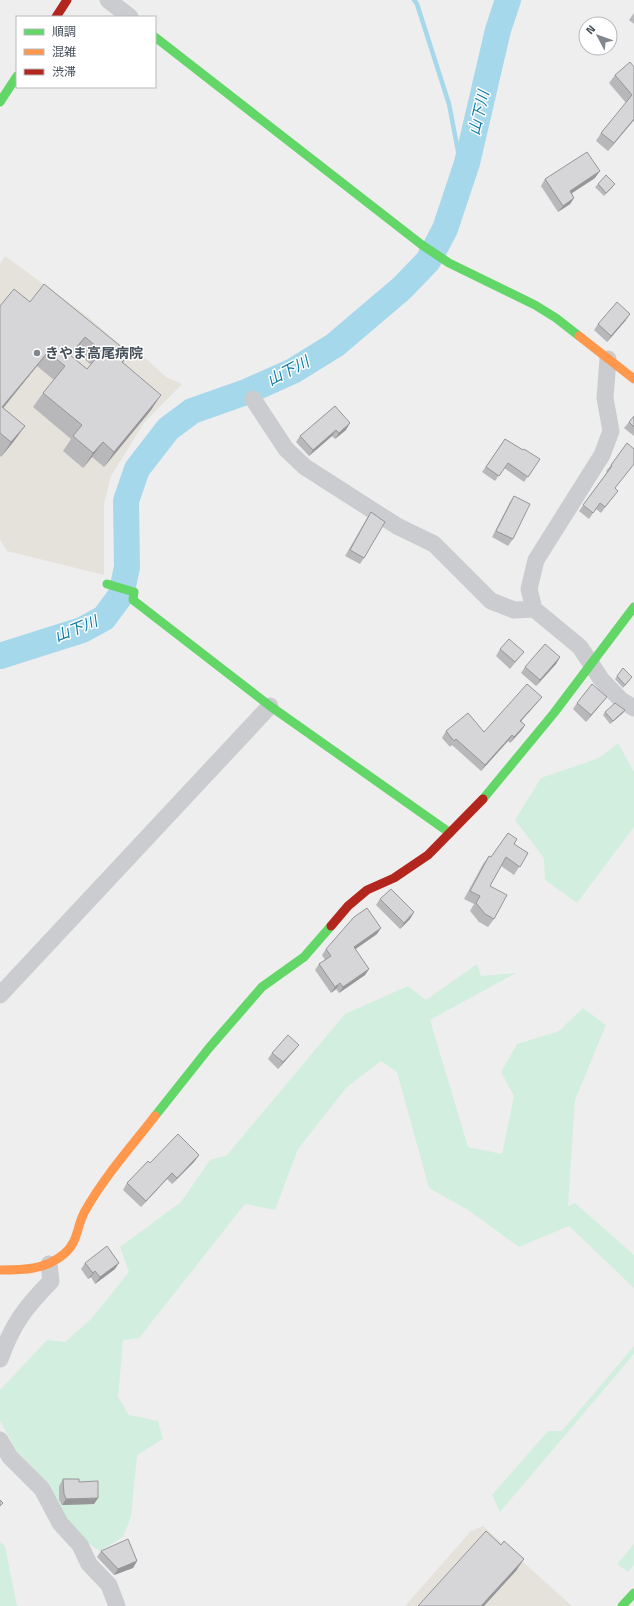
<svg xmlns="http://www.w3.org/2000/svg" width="634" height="1606" font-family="'Titillium Web','Noto Sans JP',sans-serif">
<rect width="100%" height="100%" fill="#efeeee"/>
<path fill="#e4e2db" d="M5 256 87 316 125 349 145 358 166 377 182 384 144 423 111 476 104 504V575L7 551 0 540V264Z
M483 1526 572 1606H405L471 1531Z"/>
<path fill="#d2eedf" d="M618 743 634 772V827L577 903 545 880 544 858 515 820 541 778 599 758Z
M477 964 481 976 516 973 430 1020 468 1147 502 1154 514 1096 501 1072 517 1044 559 1031 583 1008 606 1025 575 1100 568 1206 575 1203 634 1255V1288L569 1226 519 1247 468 1210 429 1188 397 1072 381 1061 346 1088 298 1149 275 1210 245 1204 139 1338 123 1340 118 1397 129 1415 158 1421 163 1439 137 1455 131 1517 123 1537 100 1551 86 1542 60 1516 48 1484 16 1450 0 1421V1390L47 1340 65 1342 91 1319 129 1272 120 1247 181 1202 210 1160 227 1155 345 1014 408 986 426 1000Z
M634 1346V1354L500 1512 492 1495 548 1431H562Z
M0 1542 5 1546 17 1606H0Z
M634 1544V1565L628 1572 617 1564Z"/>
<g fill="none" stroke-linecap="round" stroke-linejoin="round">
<path stroke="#a6d8ec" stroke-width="4.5" d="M414 0 417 4 449 104 459 156 467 163"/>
<path stroke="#a6d8ec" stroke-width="26" d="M0 656 82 630 104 618 121 595 127 567 126 501 137 469 168 429 192 411 246 392 293 371 335 345 402 288 428 261 445 229 467 163 498 30 508 0"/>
<path stroke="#cacccf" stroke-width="17" d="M108 0 130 17
M608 359 605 398 611 431 602 455 536 560 529 589 534 609 580 647 601 679 621 700 634 708
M253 399 286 449 305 467 397 526 434 544 491 601 514 610 534 609
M0 995 270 706
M0 1359C13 1323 25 1308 51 1281L49 1264
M0 1440 10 1457 42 1489 60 1523 80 1545 89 1564 109 1585 117 1606"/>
<path stroke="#63d668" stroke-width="9" d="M155 37 422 245 449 263 535 305 556 318 579 336
M0 102 17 76
M107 584 134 592 133 600 270 706 450 833
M483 799 554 713 634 607
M155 1116 209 1048 262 987 304 957 331 926
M622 1606 634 1593"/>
<path stroke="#ff974d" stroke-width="9" d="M579 336 634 379
M0 1270C23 1270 45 1270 64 1254 79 1241 76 1227 85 1211 104 1177 131 1147 155 1116"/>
<path stroke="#b3261e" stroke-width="9" d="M56 17 67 0
M331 926 348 906 367 890 394 878 428 855 483 799"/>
</g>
<path fill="#b8b8bb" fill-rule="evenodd" d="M634 13V24L629 20Z
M634 67V120L608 151 596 141 601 133 626 103 609 83 615 75Z
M595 178 572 193 574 198 570 204 558 212 541 186 545 179Z
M598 184 613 187 604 196 595 187Z
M30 302 124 349 121 354 126 358 123 363 151 410 104 467 92 457 83 468 63 451 71 439 33 407 43 393 54 380 37 366 3 408 25 426 14 441 1 457 0 456V306ZM75 351 91 365 87 369 71 356Z
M626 320 607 342 594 330 598 324Z
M335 406 346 430 335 439 332 436 309 456 296 442 300 436Z
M634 416V436L624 428Z
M505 439 523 450 540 459 524 482 504 468 495 481 482 472Z
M627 443 613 497 601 513 596 509 589 519 579 511 607 472 606 471 611 465Z
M514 496 513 539 508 546 492 537 510 502Z
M371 512 364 558 360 564 345 556 367 518Z
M500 649 519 658 510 669 496 656Z
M560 657 556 664 536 686 521 673 525 667Z
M617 676 630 680 623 688 615 679Z
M542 697 537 703 521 721 525 725 521 731 510 743 508 741 481 771 452 745 450 747 442 738 446 731 484 732Z
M607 697 602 703 586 722 573 709 577 703Z
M625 710 623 713 610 724 603 715 605 712Z
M514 844 528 853 514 875 501 866 490 886 494 919 488 927 479 922 470 911 474 904 464 899 483 864 489 856 491 857Z
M380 899 414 912 410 919 400 929 376 905Z
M377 934 355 949 369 969 365 975 339 993 336 989 331 993 315 970 319 964 325 960 322 955 326 949Z
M294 1051 278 1069 268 1059 272 1053Z
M199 1155 194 1162 172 1184 167 1179 141 1207 123 1190 127 1183 150 1163Z
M85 1263 115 1269 95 1284 91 1277 88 1279 81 1269Z
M63 1479 79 1482 98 1498 94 1504 62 1505 59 1500V1486Z
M101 1551 137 1561 133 1568 114 1575 97 1557Z"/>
<path fill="#969698" d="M634 119V120L608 151 614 143Z
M600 171 595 178 566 197 570 191Z
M574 198 570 204 558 212 563 206Z
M630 314 626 320 607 342 611 336Z
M85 337 75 351 64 365 70 355Z
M48 352 37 366 0 412V410Z
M161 395 151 410 104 467 114 452Z
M350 423 346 430 335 439 339 433Z
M25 426 14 441 1 457 11 442Z
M336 430 332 436 309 456 313 450Z
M103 442 92 457 83 468 93 453Z
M560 657 556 664 536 686 540 680Z
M542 697 537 703 516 727 520 721Z
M607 697 602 703 586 722 591 715Z
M625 710 623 713 610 724 613 721Z
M525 725 521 731 510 743 514 737Z
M512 735 508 741 481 771 485 765Z
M414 912 410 919 400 929 404 923Z
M381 928 377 934 350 953 354 947Z
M369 969 365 975 339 993 343 987Z
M340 983 336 989 331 993 335 987Z
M299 1045 294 1051 278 1069 283 1062Z
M199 1155 194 1162 172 1184 177 1178Z
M172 1173 167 1179 141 1207 146 1201Z
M119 1263 115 1269 95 1284 100 1277Z
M95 1271 91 1277 88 1279 93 1273Z
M98 1498 94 1504 62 1505 66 1499Z
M524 1559 516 1571 484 1606H481Z
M137 1561 133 1568 114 1575 118 1569Z"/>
<path fill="#d6d6d9" stroke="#969698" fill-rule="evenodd" d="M630 62 634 67V119L614 143 601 133 632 95 615 75Z
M587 152 600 171 570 191 574 198 563 206 545 179Z
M606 175 615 184 606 193 598 184Z
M44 284 124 349 121 353 126 358 122 362 161 395 114 452 103 442 93 453 73 436 82 425 43 393 65 366 48 352 2 407 25 426 11 442 0 433V306L14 289 30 302ZM85 337 102 351 87 369 70 355Z
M617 302 630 314 611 336 598 324Z
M335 406 350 423 339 433 336 430 313 450 300 436Z
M634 416V427L629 422Z
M505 439 523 450 524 449 540 459 528 477 508 463 499 476 486 467Z
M627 443 634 449V464L615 488 618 491 605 507 600 503 593 513 583 505 612 466 611 465Z
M514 496 530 504 513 539 496 531Z
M371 512 385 522 364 558 350 550Z
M509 639 524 652 515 662 500 649Z
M545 644 560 657 540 680 525 667Z
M623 668 632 677 625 685 617 676Z
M527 684 542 697 520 721 525 725 514 737 512 735 485 765 456 739 454 741 446 731 468 713 484 732Z
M592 684 607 697 591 715 577 703Z
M615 703 625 710 613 721 605 712Z
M508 833 517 839 514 844 528 853 520 867 506 857 490 886 507 895 494 919 485 914 476 903 480 896 470 891 489 856 491 857Z
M391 889 414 912 404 923 380 899Z
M367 908 381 928 354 947 369 969 343 987 340 983 335 987 319 964 331 956 326 949 354 917Z
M288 1035 299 1045 283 1062 272 1053Z
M178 1134 199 1155 177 1178 172 1173 146 1201 127 1183 148 1161 150 1163Z
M107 1246 119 1263 100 1277 95 1271 93 1273 85 1263Z
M63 1479H79V1482L98 1481V1498L66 1499 64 1494Z
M0 1500 3 1503 0 1506Z
M486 1531 501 1545 504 1541 524 1559 481 1606H418Z
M128 1539 137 1561 118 1569 101 1551Z"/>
<circle fill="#80878e" stroke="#fff" stroke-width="1.5" cx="37" cy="353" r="4"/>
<g text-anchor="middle" stroke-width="3" stroke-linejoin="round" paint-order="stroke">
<g font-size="14" font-weight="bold" fill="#454f5a" stroke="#fff" text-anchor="start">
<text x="45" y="358">きやま高尾病院</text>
</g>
<g font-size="15" font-style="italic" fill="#0c7ba6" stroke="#fff">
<text transform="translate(479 113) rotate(-77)" y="5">山下川</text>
<text transform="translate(288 371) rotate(-28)" y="5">山下川</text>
<text transform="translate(76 629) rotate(-22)" y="5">山下川</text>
</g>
</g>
<rect x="16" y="16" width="140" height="72" fill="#ffffff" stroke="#b5b9bd"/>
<rect x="24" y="29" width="20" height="6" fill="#63d668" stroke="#b5b9bd"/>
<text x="52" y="36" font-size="12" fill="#454f5a">順調</text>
<rect x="24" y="49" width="20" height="6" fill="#ff974d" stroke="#b5b9bd"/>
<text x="52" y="56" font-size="12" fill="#454f5a">混雑</text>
<rect x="24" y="69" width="20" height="6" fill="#b3261e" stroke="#b5b9bd"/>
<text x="52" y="76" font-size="12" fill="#454f5a">渋滞</text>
<g transform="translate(598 36) rotate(311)"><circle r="19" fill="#ffffff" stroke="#b5b9bd"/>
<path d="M0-3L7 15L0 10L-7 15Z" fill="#80878e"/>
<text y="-6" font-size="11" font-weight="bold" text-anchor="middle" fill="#454f5a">N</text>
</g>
</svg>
